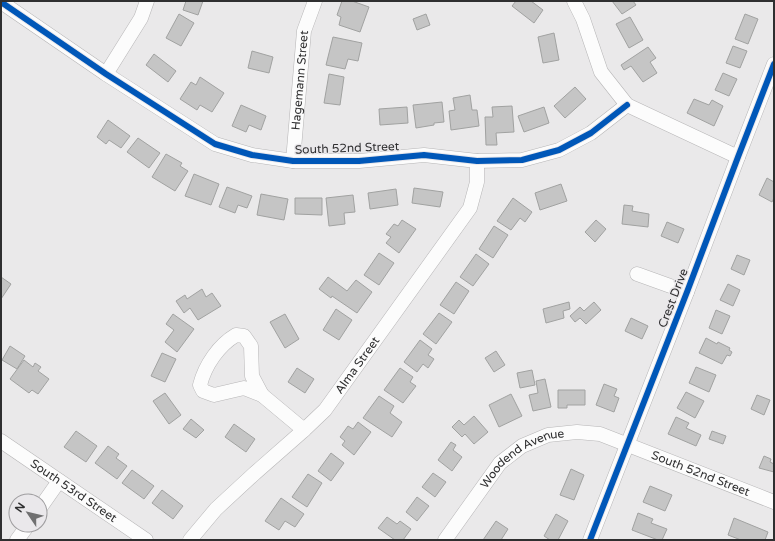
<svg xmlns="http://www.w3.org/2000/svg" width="775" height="541" font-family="'Varela Round',sans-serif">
<rect width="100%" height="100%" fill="#eae9ea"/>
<path fill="#c5c5c5" stroke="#a1a2a1" d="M186 1H203L198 15 183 10Z
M342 1H352L369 7 360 32 339 25 341 17 337 15Z
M516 1H531L543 10 534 23 512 6Z
M612 1H633L636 5 622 14Z
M179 14 194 23 181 46 166 38Z
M426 14 430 25 417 30 413 19Z
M745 14 758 19 748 44 735 39Z
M630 17 643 40 629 48 616 24Z
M554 33 559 60 543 63 538 37Z
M333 37 362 43 358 61 348 59 345 69 326 65Z
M733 46 747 51 740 68 726 63Z
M648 47 656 58 650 62 657 73 643 82 631 66 624 70 621 65Z
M252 51 273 57 269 73 248 68Z
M154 54 176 71 168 82 146 65Z
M723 73 737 79 729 96 715 90Z
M329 74 344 77 340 105 324 103Z
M200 77 224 93 212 112 200 105 197 110 180 99 191 82 196 85Z
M575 87 586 99 565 118 554 106Z
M470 95 472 110H477L479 126 451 130 449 111 455 110 453 98Z
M694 99 709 105 712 100 723 106 714 126 687 113Z
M442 102 444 122 434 123V125L416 128 413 105Z
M241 105 266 116 261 130 249 125 246 132 232 126Z
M512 106 514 132 496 133 497 145H486L485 117H493L492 107Z
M407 107 408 123 380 125 379 109Z
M544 107 549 123 524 132 518 116Z
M108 120 130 136 121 148 109 140 106 144 97 137Z
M138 138 160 153 149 168 127 152Z
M166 154 182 163 180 166 188 171 175 191 152 177Z
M194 174 219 184 211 205 185 196Z
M767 178 774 182V198L772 202 759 195Z
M561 184 567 201 540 210 535 193Z
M227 187 252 196 247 208 238 205 235 213 219 207Z
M414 188 443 192 440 207 412 203Z
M396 189 398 205 370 209 368 193Z
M261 194 288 199 284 220 257 215Z
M353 195 355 212 344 213 345 224 329 226 326 198Z
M295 198H322V215L295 214Z
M513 198 532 212 525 222 520 218 511 230 497 221Z
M624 205 633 206 632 211 649 214 648 227 622 224Z
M402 220 416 229 399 253 386 243 391 237 386 234 394 224 398 226Z
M596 220 606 229 595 242 585 232Z
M667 222 684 229 678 243 661 236Z
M494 226 508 235 493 258 479 249Z
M379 253 394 263 379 285 364 275Z
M476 254 489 264 473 286 460 277Z
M737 255 750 260 744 275 731 269Z
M1 277 11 284 1 299Z
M328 277 347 291 356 280 372 292 357 313 332 296 331 298 319 289Z
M456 282 469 291 454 314 440 305Z
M728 284 740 290 733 306 720 300Z
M202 289 206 297 212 293 221 306 198 320 190 308 184 313 176 301 185 295 187 299Z
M569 302 570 309 563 311 564 318 546 323 543 309Z
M594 302 601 310 586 324 580 318 575 322 570 316 580 307 584 311Z
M336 309 352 320 339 340 323 330Z
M716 310 730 316 722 334 709 328Z
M439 313 452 322 436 344 423 334Z
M173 314 194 329 177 352 165 342 174 330 166 324Z
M285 314 299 339 285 348 270 322Z
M631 318 648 326 642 339 625 331Z
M706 338 717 344 718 342 730 348 729 350 732 352 730 356 727 355 722 364 699 353Z
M420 340 432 349 428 355 434 359 428 368 423 364 417 372 404 362Z
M10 346 25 356 17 369 2 360Z
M496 351 505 365 494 372 485 358Z
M162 353 176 359 165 382 151 376Z
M24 360 33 367 35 363 41 367 38 371 49 379 38 394 32 390 29 393 10 379Z
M696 367 716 375 709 392 689 383Z
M297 368 314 379 305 393 288 382Z
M400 368 413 377 410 382 416 386 403 403 384 390Z
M532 370 535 385 520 388 517 373Z
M545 379 551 407 533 411 529 395 538 393 536 381Z
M604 384 617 389 614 396 619 398 614 412 596 405Z
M558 390H585V405H567V408H558Z
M686 392 704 401 695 418 677 408Z
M165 393 181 415 169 424 153 401Z
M511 394 522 416 499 427 489 405Z
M757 395 770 400 764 415 751 409Z
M379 396 394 406 390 413 402 422 392 437 363 418Z
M474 416 488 432 474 444 465 434 462 437 452 427 459 420 464 425Z
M676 417 689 423 686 428 701 435 696 446 668 434Z
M191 419 204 430 196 438 183 429Z
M358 422 371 432 354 455 342 445 345 441 340 437 348 426 353 429Z
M234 424 255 439 246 452 225 437Z
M76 431 97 446 86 462 64 447Z
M712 431 726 436 723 444 709 439Z
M451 442 456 445 453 450 462 457 452 471 438 460Z
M108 446 119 454 116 458 127 466 117 479 95 463Z
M331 453 344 463 331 481 318 471Z
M764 456 771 459 770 462 774 464V472L759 468Z
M571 469 584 475 574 500 560 495Z
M132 470 154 486 144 499 122 483Z
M433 473 446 482 435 497 422 487Z
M308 474 322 483 307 507 292 497Z
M650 486 672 495 665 511 643 502Z
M162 490 183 506 173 519 152 503Z
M417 497 429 506 417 521 406 512Z
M281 498 304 514 295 527 285 521 279 530 265 521Z
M638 513 653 519 651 523 667 529 662 540H658L632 530Z
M556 514 568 521 558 540H550L544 536Z
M387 517 397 524 400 521 411 529 403 540H395L378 528Z
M734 518 768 532 765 540H741L728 535Z
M496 521 508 529 501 540H483Z"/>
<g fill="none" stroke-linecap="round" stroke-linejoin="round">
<defs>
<g id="street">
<path d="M574 1 583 19 601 72 627 105 738 157"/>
<path d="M1 2 106 74 215 144 252 155 293 161H359L424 155 477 161 522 160 559 150 591 133 627 105"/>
<path d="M106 74 141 18 147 1"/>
<path id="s1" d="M293 161 304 31 315 1"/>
<path d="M637 274 687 292"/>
<path d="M236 335 244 336 251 346 252 376 262 395 244 388 214 395 203 391 200 385C205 365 219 345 236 335Z"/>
<path d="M262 395 304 430"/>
<path id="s2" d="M1 441 146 540"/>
<path d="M40 508 59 481"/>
<path d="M17 540 28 525"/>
<path id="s3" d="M190 540 216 509 255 473 304 430 325 410 470 208 477 182V161"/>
<path id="s4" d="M445 540 500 463 522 446 548 435 577 432 600 434 774 502"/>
<path d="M590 540 687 292 738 157 774 64"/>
</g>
</defs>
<use href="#street" stroke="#b7b6b7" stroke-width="15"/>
<use href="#street" stroke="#fcfcfc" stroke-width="14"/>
<defs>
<path id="cycleway" d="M1 2 106 74 215 144 252 155 293 161H359L424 155 477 161 522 160 559 150 591 133 627 105
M590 540 687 292 738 157 774 64"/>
</defs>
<use href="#cycleway" stroke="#eae8eb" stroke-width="8"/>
<use href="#cycleway" stroke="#0057b8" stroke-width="6"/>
</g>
<g text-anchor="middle" stroke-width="3" stroke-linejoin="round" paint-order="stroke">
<g font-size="12" fill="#2f2f30" stroke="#eae8eb">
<text dy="4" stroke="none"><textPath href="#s1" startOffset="81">Hagemann Street</textPath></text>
<text transform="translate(347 148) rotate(-2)" y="4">South 52nd Street</text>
<text transform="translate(673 298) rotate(-69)" y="4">Crest Drive</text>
<text dy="4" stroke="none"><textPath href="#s3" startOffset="243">Alma Street</textPath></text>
<text dy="4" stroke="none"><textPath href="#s4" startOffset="116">Woodend Avenue</textPath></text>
<text dy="4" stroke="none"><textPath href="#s4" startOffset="311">South 52nd Street</textPath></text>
<text dy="4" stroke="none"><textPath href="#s2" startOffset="88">South 53rd Street</textPath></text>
</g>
</g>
<rect width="775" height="541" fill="none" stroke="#2f2f30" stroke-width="4"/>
<g transform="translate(28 513) rotate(305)"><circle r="19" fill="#eae8eb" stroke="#9f9ea0"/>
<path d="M0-3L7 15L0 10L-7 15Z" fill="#707071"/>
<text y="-6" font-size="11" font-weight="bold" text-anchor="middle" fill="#2f2f30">N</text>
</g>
</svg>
